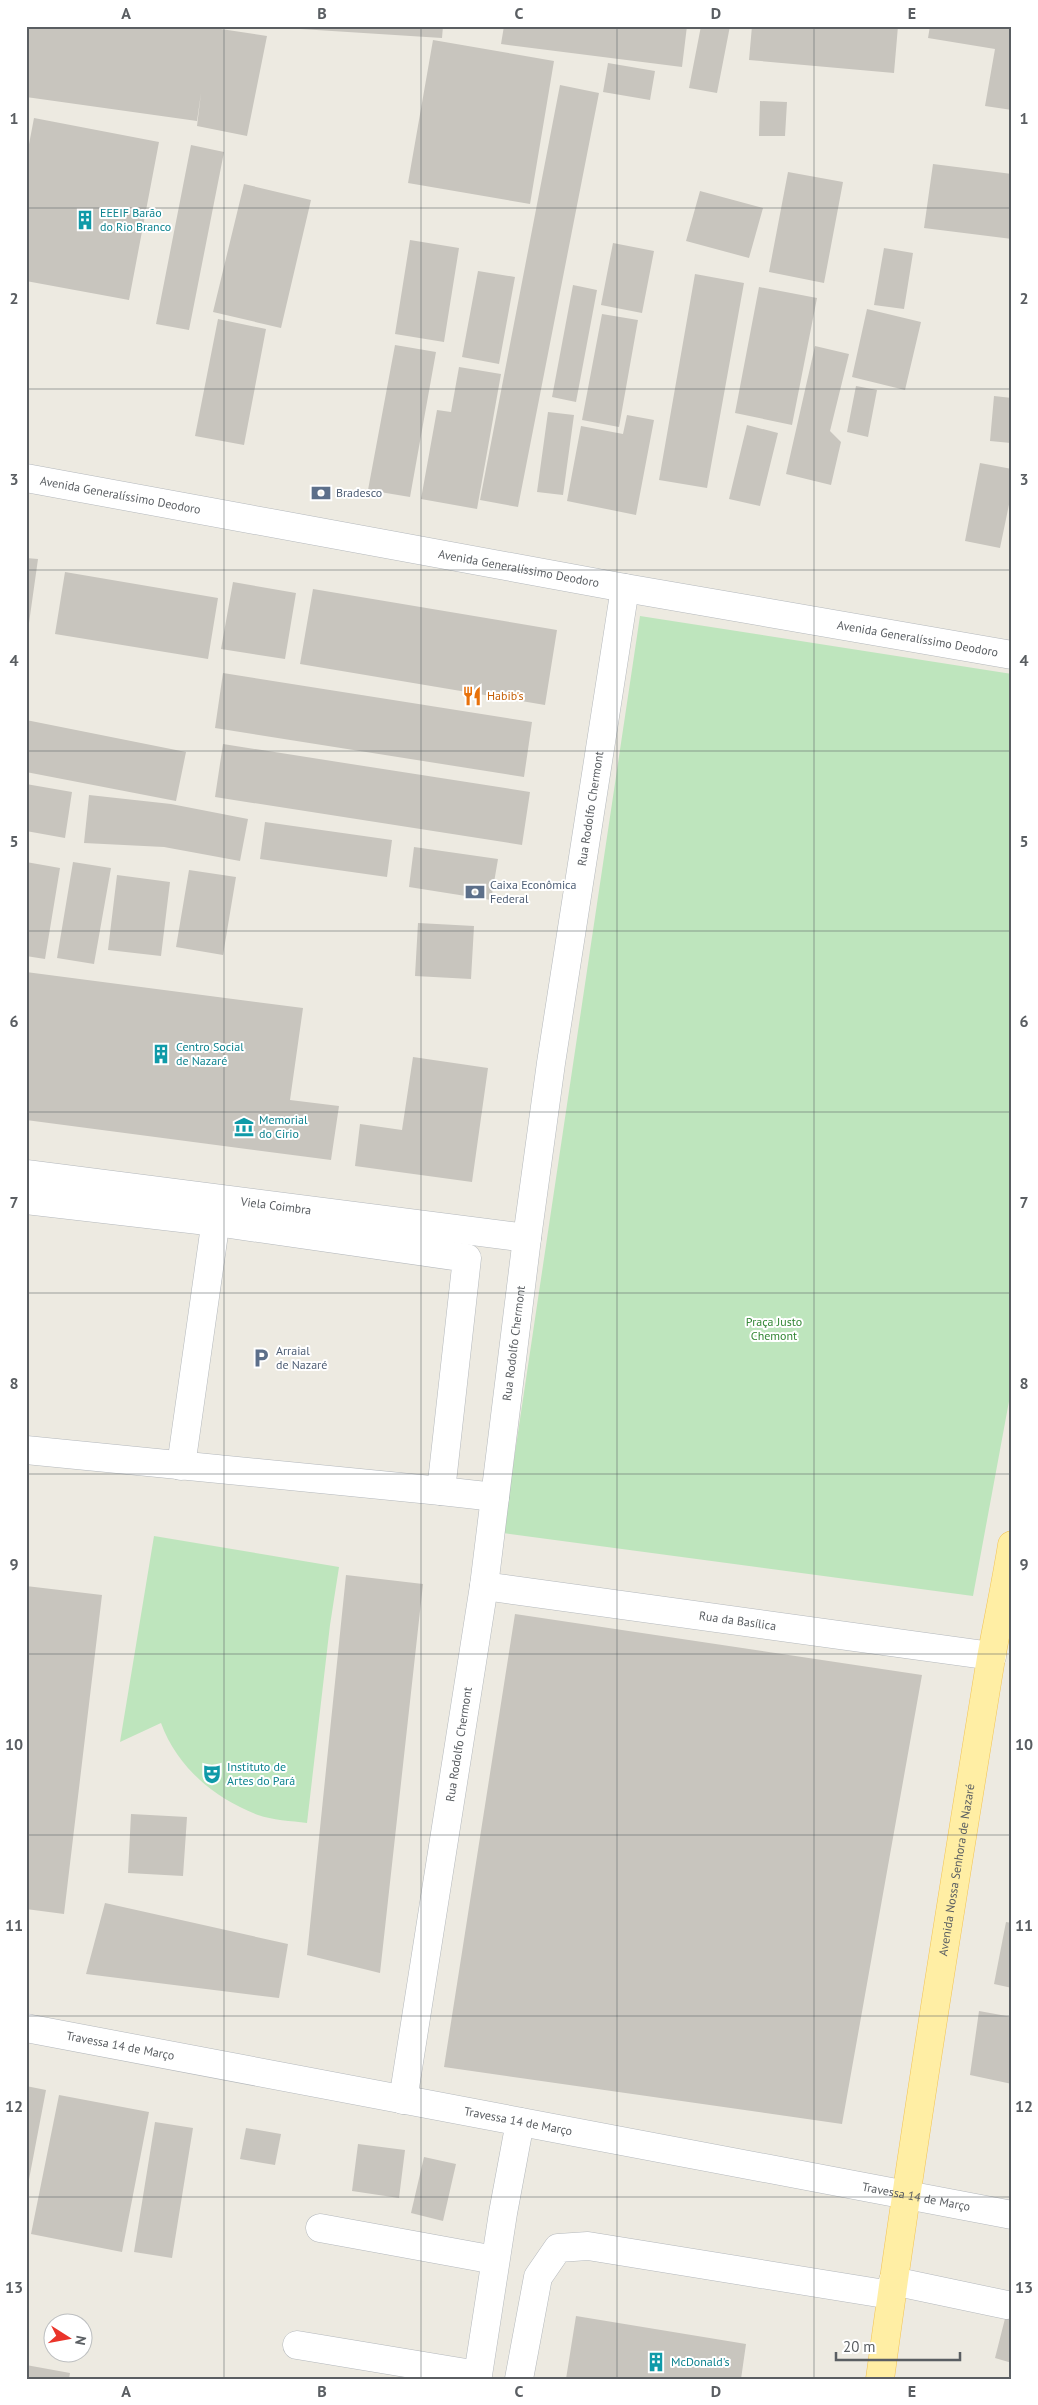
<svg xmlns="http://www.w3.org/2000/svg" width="1038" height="2405" font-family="'PT Sans',sans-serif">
<rect width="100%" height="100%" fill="#edeae1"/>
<path fill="#bee5bd" d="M640 616 1012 674V1385L973 1596 503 1533Z
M154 1536 339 1567 330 1625 307 1823C291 1821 272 1820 258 1815 214 1798 177 1767 161 1723L120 1742Z"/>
<path fill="#c8c5be" d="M26 26H201L267 36 247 136 197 126 201 93 197 121 26 97Z
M285 26H443L442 38 285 28Z
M504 26H687L682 67 501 44Z
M701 26H730L717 93 689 88Z
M752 26H898L894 73 749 60Z
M930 26H1012V110L985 106 995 49 928 38Z
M433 40 554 61 530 204 408 183Z
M608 63 655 71 650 100 603 92Z
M560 85 599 93 518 507 480 500Z
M760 101 787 102 785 136H759Z
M34 118 159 142 129 300 26 281V160Z
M191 145 224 152 189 330 156 324Z
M933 164 1012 174V239L924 228Z
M788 172 843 182 824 283 769 272Z
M244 184 311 200 281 328 213 312Z
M700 191 763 208 749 258 686 241Z
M410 240 459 248 444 342 395 334Z
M613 243 654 251 642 313 601 305Z
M884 248 913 253 904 309 874 305Z
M478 271 515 277 499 364 462 357Z
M695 274 744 283 707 488 659 480Z
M573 285 597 290 576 402 552 397Z
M759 287 817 298 792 425 735 413Z
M867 309 921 322 905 390 852 377Z
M602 314 638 320 619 427 582 420Z
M218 319 266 329 244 445 195 436Z
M395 345 436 352 410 497 368 490Z
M815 346 849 354 830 431 841 442 831 485 786 474Z
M459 367 501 374 477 509 421 499 437 410 451 412Z
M856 386 877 390 868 437 847 432Z
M994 396 1012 398 1011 443 990 441Z
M548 412 574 415 563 495 537 492Z
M627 415 654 420 636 515 567 501 581 426 623 434Z
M747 425 778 433 760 506 729 499Z
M980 463 1012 469V490L1000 548 965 541Z
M26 558 38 559 29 623 26 622Z
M65 572 218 598 208 659 55 634Z
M233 582 296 593 285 659 221 649Z
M313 589 557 630 545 705 300 664Z
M223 673 532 722 524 777 215 728Z
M26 720 186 752 176 801 26 772Z
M223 744 530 792 522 845 215 797Z
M26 784 72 792 65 838 26 831Z
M89 795 171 804 248 819 240 861 164 847 84 843Z
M265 822 392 840 387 877 260 859Z
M414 847 498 859 491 900 409 887Z
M26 862 60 868 45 959 26 956Z
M73 862 111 868 94 964 57 958Z
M189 870 236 877 223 955 176 947Z
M117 875 170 882 161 956 108 950Z
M418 923 474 926 471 979 415 976Z
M26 972 303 1008 290 1100 339 1106 331 1160 26 1120Z
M413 1057 488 1068 472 1182 355 1166 360 1124 402 1130Z
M346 1575 423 1584 380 1973 307 1955Z
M26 1586 102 1595 64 1914 26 1909Z
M515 1614 922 1675 842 2124 444 2067Z
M131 1814 187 1817 183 1876 128 1873Z
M105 1903 288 1944 279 1998 86 1974Z
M1006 1922 1012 1923V1988L994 1984Z
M979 2011 1012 2017V2084L970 2075Z
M26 2086 46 2090 27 2190H26Z
M59 2095 149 2112 122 2252 31 2234Z
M155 2122 193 2128 172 2258 134 2252Z
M246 2128 281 2134 275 2165 240 2159Z
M358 2144 405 2150 399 2198 352 2191Z
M424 2157 456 2164 443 2221 411 2213Z
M1011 2295H1012V2363L995 2358Z
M576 2316 746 2344 741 2379H566Z
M26 2365 70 2373 69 2379H26Z"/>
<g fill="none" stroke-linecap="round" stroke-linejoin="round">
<defs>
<g id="minor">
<path id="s1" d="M26 478 625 588 1012 655"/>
<path id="s2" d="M26 1174 527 1238"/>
<path d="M26 1200 216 1222 467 1258 441 1491 495 1497"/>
<path d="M26 1450 441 1491"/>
<path d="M181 1466 218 1205"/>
<path id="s3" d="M484 1586 992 1656"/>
<path id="s4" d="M26 2028 1012 2215"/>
<path id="s5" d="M403 2100 484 1586 527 1238 551 1063 625 588"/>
<path d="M320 2228 495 2260"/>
<path d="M893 2281 1007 2305"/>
<path d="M297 2345 478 2375 503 2213 520 2122"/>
<path d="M519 2379 538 2277 558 2248 588 2246 891 2295"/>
</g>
<g id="major">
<path id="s6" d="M880 2379C913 2138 952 1898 991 1658 998 1620 1006 1583 1012 1545"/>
</g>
</defs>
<use href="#minor" stroke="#b4b8bc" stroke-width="29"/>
<use href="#major" stroke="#f2c355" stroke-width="29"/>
<use href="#minor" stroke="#fff" stroke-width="28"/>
<use href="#major" stroke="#ffeea4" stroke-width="28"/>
</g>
<path fill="none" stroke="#5a5e62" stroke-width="1" stroke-opacity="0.55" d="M224 26V2379M421 26V2379M617 26V2379M814 26V2379M26 208H1012M26 389H1012M26 570H1012M26 751H1012M26 931H1012M26 1112H1012M26 1293H1012M26 1474H1012M26 1654H1012M26 1835H1012M26 2016H1012M26 2197H1012"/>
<defs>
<symbol id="building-bare" viewBox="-9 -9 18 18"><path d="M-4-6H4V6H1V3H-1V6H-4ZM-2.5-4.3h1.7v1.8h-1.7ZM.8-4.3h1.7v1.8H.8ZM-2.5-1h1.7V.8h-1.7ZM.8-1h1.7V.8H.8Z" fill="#0f9aa8" stroke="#fff" stroke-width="2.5" paint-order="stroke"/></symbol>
<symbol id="bank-bare" viewBox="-9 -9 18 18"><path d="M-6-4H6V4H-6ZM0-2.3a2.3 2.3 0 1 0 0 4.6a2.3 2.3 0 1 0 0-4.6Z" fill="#5c6f8a" stroke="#fff" stroke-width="2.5" paint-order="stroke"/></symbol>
<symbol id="restaurant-bare" viewBox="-9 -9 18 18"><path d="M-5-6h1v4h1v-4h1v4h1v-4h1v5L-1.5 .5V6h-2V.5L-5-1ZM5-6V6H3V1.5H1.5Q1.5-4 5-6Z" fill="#e8710a" stroke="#fff" stroke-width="2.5" paint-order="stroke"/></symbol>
<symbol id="museum-bare" viewBox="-9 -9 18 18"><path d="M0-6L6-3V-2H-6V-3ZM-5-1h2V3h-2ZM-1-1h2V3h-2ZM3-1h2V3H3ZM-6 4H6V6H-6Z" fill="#0f9aa8" stroke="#fff" stroke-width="2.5" paint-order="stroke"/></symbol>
<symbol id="parking-bare" viewBox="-9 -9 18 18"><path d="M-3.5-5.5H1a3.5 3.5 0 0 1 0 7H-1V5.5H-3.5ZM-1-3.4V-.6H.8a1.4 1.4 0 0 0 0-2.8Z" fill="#5c6f8a" stroke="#fff" stroke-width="2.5" paint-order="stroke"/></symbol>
<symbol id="theatre-bare" viewBox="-9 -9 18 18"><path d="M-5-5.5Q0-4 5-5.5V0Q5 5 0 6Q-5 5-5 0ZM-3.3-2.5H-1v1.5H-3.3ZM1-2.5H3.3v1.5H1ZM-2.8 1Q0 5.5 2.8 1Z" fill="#0f9aa8" stroke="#fff" stroke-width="2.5" paint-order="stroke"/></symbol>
</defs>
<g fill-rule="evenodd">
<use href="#building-bare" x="71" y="206" width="28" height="28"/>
<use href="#bank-bare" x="307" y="479" width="28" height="28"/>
<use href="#restaurant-bare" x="458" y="682" width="28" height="28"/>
<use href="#bank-bare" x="461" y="878" width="28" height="28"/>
<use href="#building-bare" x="147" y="1040" width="28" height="28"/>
<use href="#museum-bare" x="230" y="1113" width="28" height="28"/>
<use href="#parking-bare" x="247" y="1344" width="28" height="28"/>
<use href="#theatre-bare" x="198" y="1760" width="28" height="28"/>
<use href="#building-bare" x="642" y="2348" width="28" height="28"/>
</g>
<g text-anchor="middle" stroke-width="4" stroke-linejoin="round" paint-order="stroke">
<g font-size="12" fill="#0d838f" stroke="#fff" text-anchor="start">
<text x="100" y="217">EEEIF Barão<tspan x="100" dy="14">do Rio Branco</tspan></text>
<text x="176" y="1051">Centro Social<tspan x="176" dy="14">de Nazaré</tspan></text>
<text x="259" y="1124">Memorial<tspan x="259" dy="14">do Cirio</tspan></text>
<text x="227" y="1771">Instituto de<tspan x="227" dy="14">Artes do Pará</tspan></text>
<text x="671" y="2366">McDonald's</text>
</g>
<g font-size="12" fill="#4e5e75" stroke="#fff" text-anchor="start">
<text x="336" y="497">Bradesco</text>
<text x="490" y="889">Caixa Econômica<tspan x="490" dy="14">Federal</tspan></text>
<text x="276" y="1355">Arraial<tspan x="276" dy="14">de Nazaré</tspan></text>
</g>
<g font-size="12" fill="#5a5e62" stroke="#fff">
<text dy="4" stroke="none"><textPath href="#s1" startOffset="96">Avenida Generalíssimo Deodoro</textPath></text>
<text dy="4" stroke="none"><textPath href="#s1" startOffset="501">Avenida Generalíssimo Deodoro</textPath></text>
<text dy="4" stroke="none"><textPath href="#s1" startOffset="906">Avenida Generalíssimo Deodoro</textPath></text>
<text dy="4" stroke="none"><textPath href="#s5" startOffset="1305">Rua Rodolfo Chermont</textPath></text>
<text dy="4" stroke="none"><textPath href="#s2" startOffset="252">Viela Coimbra</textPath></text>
<text dy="4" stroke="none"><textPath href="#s5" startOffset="765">Rua Rodolfo Chermont</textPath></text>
<text dy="4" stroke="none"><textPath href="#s3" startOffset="256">Rua da Basílica</textPath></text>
<text dy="4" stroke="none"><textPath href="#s5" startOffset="360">Rua Rodolfo Chermont</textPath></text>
<text dy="4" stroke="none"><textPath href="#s6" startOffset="515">Avenida Nossa Senhora de Nazaré</textPath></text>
<text dy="4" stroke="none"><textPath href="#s4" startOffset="96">Travessa 14 de Março</textPath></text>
<text dy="4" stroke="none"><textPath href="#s4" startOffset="501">Travessa 14 de Março</textPath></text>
<text dy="4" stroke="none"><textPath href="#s4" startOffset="906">Travessa 14 de Março</textPath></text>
</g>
<g font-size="12" fill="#c56008" stroke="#fff" text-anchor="start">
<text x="487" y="700">Habib's</text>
</g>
<g font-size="12" fill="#348736" stroke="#fff">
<text x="774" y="1326">Praça Justo<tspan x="774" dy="14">Chemont</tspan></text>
</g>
</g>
<rect width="1038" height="2405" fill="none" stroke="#ffffff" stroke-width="55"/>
<g transform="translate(68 2338) rotate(101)"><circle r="24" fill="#ffffff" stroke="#bdbfc0"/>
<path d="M0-4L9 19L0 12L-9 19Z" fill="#ea342a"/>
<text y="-8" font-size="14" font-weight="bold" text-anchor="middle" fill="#5a5e62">N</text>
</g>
<path d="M836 2352v8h124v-8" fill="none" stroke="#5a5e62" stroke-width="2.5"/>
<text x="843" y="2352" font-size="15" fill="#5a5e62" stroke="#ffffff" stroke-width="4" paint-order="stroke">20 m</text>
<rect x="28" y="28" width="982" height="2350" fill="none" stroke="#5a5e62" stroke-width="2"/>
<g font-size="16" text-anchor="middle" font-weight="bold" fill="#5a5e62">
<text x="126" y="19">A</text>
<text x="322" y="19">B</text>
<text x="519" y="19">C</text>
<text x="716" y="19">D</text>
<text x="912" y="19">E</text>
<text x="14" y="124">1</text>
<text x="1024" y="124">1</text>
<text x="14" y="304">2</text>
<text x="1024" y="304">2</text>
<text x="14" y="485">3</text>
<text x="1024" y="485">3</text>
<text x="14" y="666">4</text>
<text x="1024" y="666">4</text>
<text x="14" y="847">5</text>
<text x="1024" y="847">5</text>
<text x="14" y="1027">6</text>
<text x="1024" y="1027">6</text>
<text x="14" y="1208">7</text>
<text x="1024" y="1208">7</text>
<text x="14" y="1389">8</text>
<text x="1024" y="1389">8</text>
<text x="14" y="1570">9</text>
<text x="1024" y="1570">9</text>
<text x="14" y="1750">10</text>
<text x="1024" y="1750">10</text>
<text x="14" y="1931">11</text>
<text x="1024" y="1931">11</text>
<text x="14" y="2112">12</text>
<text x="1024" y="2112">12</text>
<text x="14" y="2293">13</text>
<text x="1024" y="2293">13</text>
<text x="126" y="2397">A</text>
<text x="322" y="2397">B</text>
<text x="519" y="2397">C</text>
<text x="716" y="2397">D</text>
<text x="912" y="2397">E</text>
</g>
</svg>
